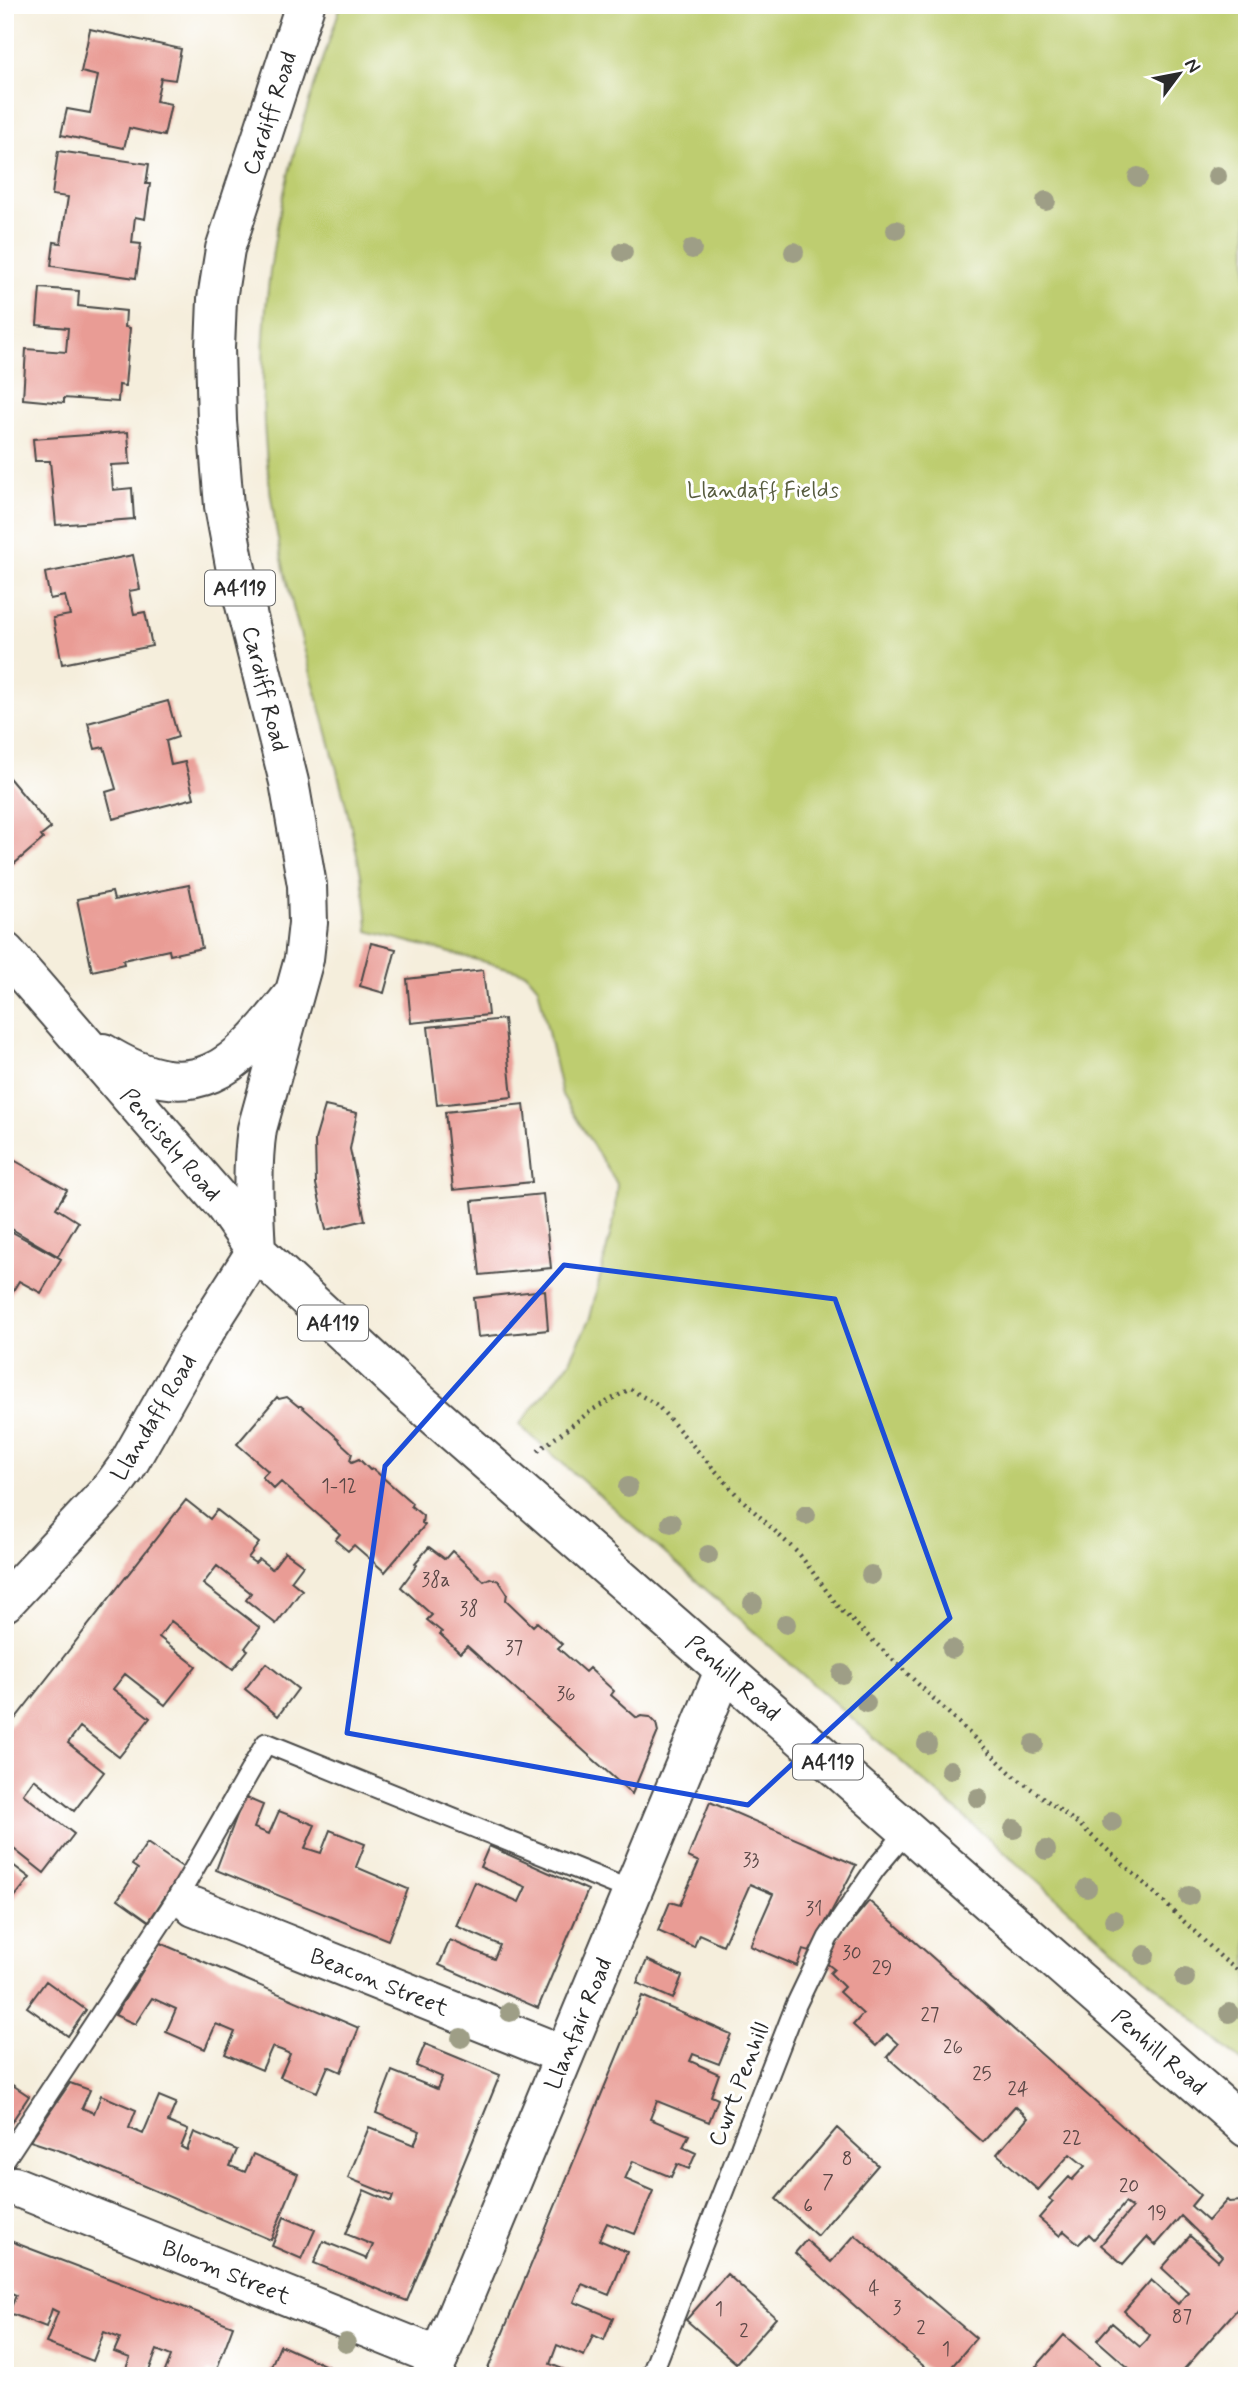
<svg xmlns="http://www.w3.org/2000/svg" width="1252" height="2381" font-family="Mynerve,sans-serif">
<rect width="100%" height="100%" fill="#fff"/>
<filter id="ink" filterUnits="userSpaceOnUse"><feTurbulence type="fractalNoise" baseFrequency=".0143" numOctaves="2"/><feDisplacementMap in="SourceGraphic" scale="14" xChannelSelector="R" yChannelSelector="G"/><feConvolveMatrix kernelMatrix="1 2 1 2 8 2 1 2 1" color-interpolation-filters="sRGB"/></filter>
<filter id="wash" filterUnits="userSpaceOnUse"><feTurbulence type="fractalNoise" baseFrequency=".00686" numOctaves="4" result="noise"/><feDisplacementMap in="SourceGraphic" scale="28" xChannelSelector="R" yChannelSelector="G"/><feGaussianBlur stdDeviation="1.57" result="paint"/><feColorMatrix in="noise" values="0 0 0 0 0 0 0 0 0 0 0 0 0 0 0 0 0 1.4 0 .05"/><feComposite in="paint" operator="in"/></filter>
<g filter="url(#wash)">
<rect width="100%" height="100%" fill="#f5eedc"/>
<path fill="#becd6f" stroke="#747c4d" stroke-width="2" d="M341 5H1247V2066L519 1425 569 1363 590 1318 614 1219 617 1184 562 1095 538 987 526 973 368 931C367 896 358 861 351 827 334 753 312 680 293 607 255 460 252 319 289 172 303 116 323 60 341 5Z"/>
<g id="blocks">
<path fill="#e99c95" d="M90 29 181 49 175 80 161 78 156 101 171 104 164 136 129 128 124 148 61 135 67 109 90 113 98 76 81 72Z
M58 151 149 164 146 184H150L145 219 135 217 132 243 141 244 136 278 51 266 54 242 61 243 68 197 52 195Z
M40 288 79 291 78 306 126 311 125 327 130 328 125 386 119 385 118 402 64 398V403L23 399 26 349 66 352 68 328 37 325Z
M128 432 130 464 111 465 113 490 132 488 134 519 56 525 50 461H35L33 439Z
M133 555 140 589 129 591 134 614 145 612 152 646 62 664 53 618 70 615 65 596 50 599 45 573Z
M168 701 178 737 166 741 171 765 185 762 194 798 113 819 106 792 116 789 104 747 95 749 88 723Z
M5 773 51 828 41 836 43 839 7 870Z
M189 885 202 948 170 955 169 950 123 960 124 964 92 971 77 899 112 892 114 900Z
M371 943 396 949 384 993 360 986Z
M483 970 488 1015 411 1023 407 979Z
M504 1019 512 1097 437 1105 428 1027Z
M524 1104 532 1182 453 1190 445 1112Z
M325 1106 357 1113 350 1149 365 1220 326 1230 316 1184 315 1140Z
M5 1155 67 1190 56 1208 78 1222 58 1256 5 1225Z
M543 1194 551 1268 480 1275 472 1201Z
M5 1228 61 1259 41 1293 19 1281 8 1299 5 1297Z
M545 1290 548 1330 478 1337 474 1298Z
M277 1397 279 1399 287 1397 298 1406H301L339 1439 340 1442 352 1453 350 1460 352 1462 359 1459 370 1470 373 1469 412 1503 411 1506 423 1516 422 1523 425 1525 385 1572 354 1545 348 1551 335 1540 340 1534 281 1482 274 1489 262 1477 268 1471 237 1444Z
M186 1500 210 1519 217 1510 259 1543 248 1558 255 1563 259 1559 272 1569 285 1552 303 1565 291 1581 302 1590 276 1624 246 1600 251 1593 217 1566 203 1584 260 1628 245 1648 248 1650 233 1669 171 1621 159 1637 196 1666 165 1705 125 1674 113 1689 150 1718 119 1757 80 1727 68 1743 104 1772 74 1811 34 1779 23 1794 74 1834 44 1873 5 1842V1732Z
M429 1547 445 1559 452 1551 484 1581 490 1578 499 1581 507 1593 506 1600 533 1626 537 1622 562 1644 558 1648 585 1672 589 1668 614 1691 611 1695 637 1718 641 1716 650 1717 656 1723 658 1732 632 1794 467 1646 460 1653 440 1634 442 1632 427 1620 432 1615 401 1587 417 1565 415 1563Z
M266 1663 298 1689 278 1716 245 1689Z
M244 1797 263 1805 254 1828 269 1834 279 1811 315 1825 305 1848 321 1853 330 1830 365 1844 356 1867 408 1889 388 1940 216 1870Z
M710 1802 856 1865 810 1952 803 1950 797 1966 750 1946 773 1894 750 1884 723 1945 699 1934 694 1947 658 1931 670 1902 680 1905 699 1862 688 1857Z
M147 1843 184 1868 149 1921 118 1899 138 1869 132 1865Z
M489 1846 588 1890 538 2008 439 1965 450 1940 494 1959 500 1945 456 1926 475 1882 519 1902 526 1887 480 1867Z
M5 1859 30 1878 5 1909Z
M869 1901 1200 2195 1191 2206 1208 2221 1227 2200 1229 2202 1241 2201 1247 2205V2298L1178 2376H1138L1097 2340 1112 2323 1140 2347 1146 2341 1150 2335 1124 2311 1151 2280 1178 2304 1188 2292 1162 2268 1190 2236 1218 2261 1222 2256 1181 2216 1156 2245 1147 2237 1123 2264 1101 2245 1132 2208 1125 2203 1094 2239 1089 2234 1079 2244 1064 2231 1060 2236 1039 2218 1053 2202 1049 2199 1069 2177 1072 2180 1085 2166 1070 2154 1038 2190 997 2154 1028 2118 1022 2112 1015 2106 983 2142 887 2057 898 2044 887 2034 876 2046 853 2025 863 2014 839 1992 844 1987 830 1973 834 1969 825 1962 835 1942Z
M160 1943 359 2028 341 2072 328 2066 317 2092 280 2077 290 2054 281 2050 272 2047 262 2070 225 2054 235 2032 216 2024 205 2049 166 2032 176 2009 152 1998 135 2024 115 2015Z
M647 1960 682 1976 673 1999 637 1983Z
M46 1981 86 2010 68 2036 27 2007Z
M642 1996 731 2034 719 2064 693 2054 690 2061 719 2074 711 2096 718 2099 709 2122 657 2101 650 2119 689 2135 683 2147 696 2153 689 2169 677 2164 671 2177 633 2161 625 2179 653 2191 644 2212 635 2234 607 2223 599 2240 627 2252 609 2295 582 2284 574 2302 613 2318 604 2340 593 2335 584 2356 557 2345 550 2364 580 2376H485Z
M425 2044 500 2075 407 2301 314 2263 323 2241 367 2259 373 2245 346 2234 364 2190 391 2202 393 2196 348 2178 369 2127 414 2145 420 2131 376 2113 392 2071 437 2089 442 2077 416 2066Z
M5 2080 29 2096 5 2132Z
M70 2083 90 2090 82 2108 94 2113 101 2095 136 2110 129 2128 143 2134 159 2096 176 2103 168 2122 188 2130 181 2147 187 2150 194 2132 237 2150 230 2166 238 2169 245 2172 253 2154 298 2174 271 2240 64 2152 30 2141Z
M837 2128 878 2165 817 2236 776 2199Z
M284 2217 315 2230 302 2259 272 2246Z
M855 2235 976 2338 944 2376H936L915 2359 795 2253 806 2240 831 2262Z
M5 2239 233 2326 215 2374 208 2371 207 2376 164 2374 171 2356 157 2350 147 2376H123L130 2358 114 2352 120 2338 104 2332 93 2361 46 2343 58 2312 52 2309 46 2327 9 2313 16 2295 5 2290Z
M727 2274 776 2318 736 2363 686 2320Z
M1064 2335 1111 2376H1028Z
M280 2345 349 2376H267Z"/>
</g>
</g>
<g filter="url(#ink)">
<use href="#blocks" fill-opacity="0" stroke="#494846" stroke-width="2"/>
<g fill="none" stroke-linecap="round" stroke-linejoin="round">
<defs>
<path id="service" d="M5 2159 176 1900 266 1743 632 1891
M651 2376 796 2005 828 1938 875 1869 907 1831"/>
<g id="minor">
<path id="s1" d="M194 1907 564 2055"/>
<path id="s2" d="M14 2186 439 2357"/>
<path id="s3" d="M431 2376 724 1671"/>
</g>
<g id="secondary">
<path id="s4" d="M5 952 224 1205 256 1251 193 1350 126 1468 109 1491 5 1602"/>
<path d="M103 1053C195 1110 235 1069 293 995"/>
</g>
<g id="primary">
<path id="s5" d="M305 5 225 249 217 299 215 348 217 421 224 506 235 565 289 782 307 885 308 923 304 959 257 1129C251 1170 254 1210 256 1251L410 1394 1247 2128"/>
</g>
</defs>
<use href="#service" stroke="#494846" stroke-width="23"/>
<use href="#minor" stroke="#494846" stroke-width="42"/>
<use href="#secondary" stroke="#494846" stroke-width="42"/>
<use href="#primary" stroke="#494846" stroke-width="42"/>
<path stroke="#494846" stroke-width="4.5" stroke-dasharray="2 5" stroke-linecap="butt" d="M538 1451 592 1410 630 1389 657 1405 736 1494 800 1555 840 1609 1014 1776 1081 1826 1146 1885 1223 1959 1247 1978"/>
<use href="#service" stroke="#fff" stroke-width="19"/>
<use href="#minor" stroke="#fff" stroke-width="38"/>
<use href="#secondary" stroke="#fff" stroke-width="38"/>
<use href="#primary" stroke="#fff" stroke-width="38"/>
</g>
<g fill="#9e9e86">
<circle cx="1217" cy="176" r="10"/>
<circle cx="1138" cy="177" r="10"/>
<circle cx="1046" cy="201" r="10"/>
<circle cx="896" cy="230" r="10"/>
<circle cx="692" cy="249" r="10"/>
<circle cx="623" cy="252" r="10"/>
<circle cx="794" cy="252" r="10"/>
<circle cx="628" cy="1487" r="10"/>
<circle cx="806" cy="1515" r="10"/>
<circle cx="671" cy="1523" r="10"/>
<circle cx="708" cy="1555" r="10"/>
<circle cx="871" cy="1575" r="10"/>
<circle cx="753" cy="1603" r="10"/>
<circle cx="786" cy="1624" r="10"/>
<circle cx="952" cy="1649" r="10"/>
<circle cx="842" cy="1674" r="10"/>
<circle cx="866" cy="1703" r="10"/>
<circle cx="927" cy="1744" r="10"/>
<circle cx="1034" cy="1744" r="10"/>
<circle cx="950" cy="1770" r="10"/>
<circle cx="978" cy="1798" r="10"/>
<circle cx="1112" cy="1822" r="10"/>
<circle cx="1014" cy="1829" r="10"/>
<circle cx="1046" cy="1850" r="10"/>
<circle cx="1087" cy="1888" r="10"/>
<circle cx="1189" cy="1896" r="10"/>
<circle cx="1114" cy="1920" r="10"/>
<circle cx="1145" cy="1955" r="10"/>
<circle cx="1185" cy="1978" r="10"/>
<circle cx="510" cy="2012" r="10"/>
<circle cx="1229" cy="2013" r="10"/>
<circle cx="461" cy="2038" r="10"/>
<circle cx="346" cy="2343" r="10"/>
</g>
</g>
<path fill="none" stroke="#1d4ed8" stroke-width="5" stroke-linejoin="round" d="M564 1265 835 1299 950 1618 748 1805 347 1733 385 1466Z"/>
<g text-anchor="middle" stroke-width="6" stroke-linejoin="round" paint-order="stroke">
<g font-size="19" fill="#5a4746">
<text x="339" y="1492">1-12</text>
<text x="436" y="1586">38a</text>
<text x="469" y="1615">38</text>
<text x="514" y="1654">37</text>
<text x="566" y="1700">36</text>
<text x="751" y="1866">33</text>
<text x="814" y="1915">31</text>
<text x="852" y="1959">30</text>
<text x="882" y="1974">29</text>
<text x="930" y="2021">27</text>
<text x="953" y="2053">26</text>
<text x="982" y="2080">25</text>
<text x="1018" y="2095">24</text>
<text x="1072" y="2144">22</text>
<text x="847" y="2165">8</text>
<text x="828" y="2188">7</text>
<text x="1129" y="2192">20</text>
<text x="808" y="2212">6</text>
<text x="1157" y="2219">19</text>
<text x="874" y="2295">4</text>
<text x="897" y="2314">3</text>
<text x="719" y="2315">1</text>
<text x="1182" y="2323">87</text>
<text x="921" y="2334">2</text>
<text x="744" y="2337">2</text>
<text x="946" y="2355">1</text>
</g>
<g fill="#fff" stroke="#6b6b6b" stroke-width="2">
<rect x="205" y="570.5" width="70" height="35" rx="5"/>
<rect x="298" y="1305.5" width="70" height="35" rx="5"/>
<rect x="793" y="1744.5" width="70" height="35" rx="5"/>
</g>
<g font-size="21" font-weight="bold" fill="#2b2b2b">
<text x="240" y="595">A4119</text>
<text x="333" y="1330">A4119</text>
<text x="828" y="1769">A4119</text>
</g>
<g font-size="23" fill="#2b2b2b" stroke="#fff">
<text transform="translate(269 113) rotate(-72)" y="8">Cardiff Road</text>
<text dy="8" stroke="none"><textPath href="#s5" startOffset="702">Cardiff Road</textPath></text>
<text dy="8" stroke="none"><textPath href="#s4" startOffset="254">Pencisely Road</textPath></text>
<text transform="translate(153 1417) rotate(-59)" y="8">Llandaff Road</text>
<text dy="8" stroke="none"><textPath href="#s5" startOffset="1916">Penhill Road</textPath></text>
<text dy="8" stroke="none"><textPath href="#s1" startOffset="200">Beacon Street</textPath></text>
<text dy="8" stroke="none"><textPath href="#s3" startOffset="382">Llanfair Road</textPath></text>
<text dy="8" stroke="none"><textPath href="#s5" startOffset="2483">Penhill Road</textPath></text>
<text transform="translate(738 2084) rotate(-69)" y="8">Cwrt Penhill</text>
<text dy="8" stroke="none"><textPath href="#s2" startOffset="229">Bloom Street</textPath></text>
</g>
<g font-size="23" fill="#575c3f" stroke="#fff">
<text x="763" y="497">Llandaff Fields</text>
</g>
</g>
<rect width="1252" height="2381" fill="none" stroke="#fff" stroke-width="28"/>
<g transform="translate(1179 74) rotate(58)" stroke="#ffffff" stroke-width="5" paint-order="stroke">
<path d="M0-5L12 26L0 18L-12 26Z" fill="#2b2b2b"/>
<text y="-10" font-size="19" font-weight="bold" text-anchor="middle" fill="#2b2b2b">N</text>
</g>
</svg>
